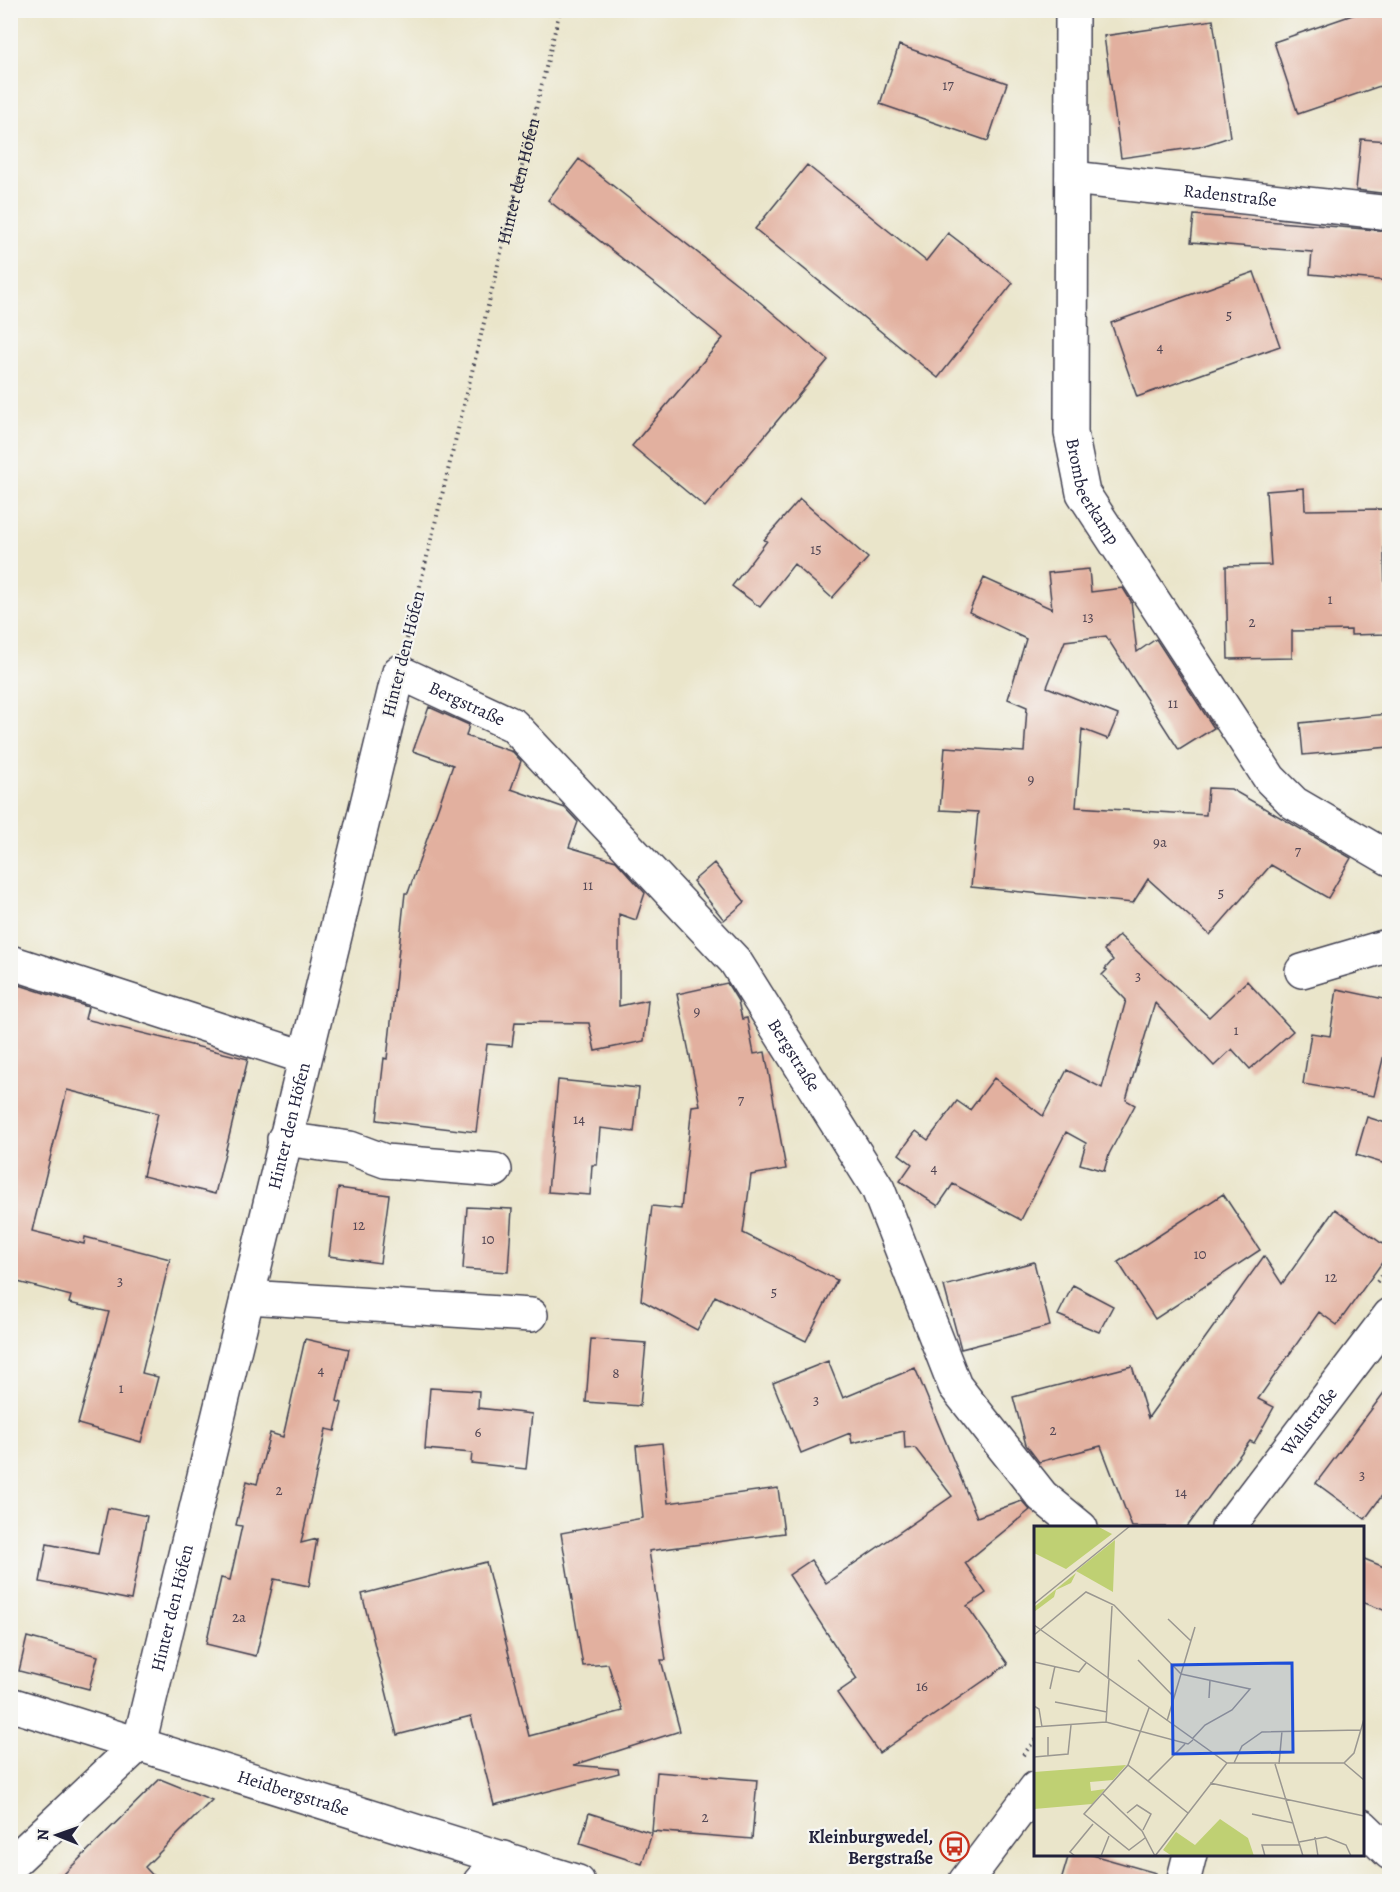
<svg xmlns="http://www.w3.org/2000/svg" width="1400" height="1892" font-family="Alegreya,serif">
<rect width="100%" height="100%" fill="#f6f6f2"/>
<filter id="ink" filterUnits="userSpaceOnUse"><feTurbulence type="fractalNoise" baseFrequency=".0167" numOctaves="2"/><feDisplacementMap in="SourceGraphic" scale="12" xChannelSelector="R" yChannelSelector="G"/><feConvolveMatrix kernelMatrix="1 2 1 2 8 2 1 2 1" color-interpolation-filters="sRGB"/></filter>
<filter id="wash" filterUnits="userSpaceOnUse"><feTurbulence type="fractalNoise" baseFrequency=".008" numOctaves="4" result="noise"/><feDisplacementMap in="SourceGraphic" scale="24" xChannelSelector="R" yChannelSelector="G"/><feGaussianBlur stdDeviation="1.35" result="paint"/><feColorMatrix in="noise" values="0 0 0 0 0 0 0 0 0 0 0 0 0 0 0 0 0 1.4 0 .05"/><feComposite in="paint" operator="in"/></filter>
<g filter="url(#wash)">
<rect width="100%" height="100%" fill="#eae5ca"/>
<g id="blocks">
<path fill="#e2b09f" d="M1367 10H1389V83L1298 114 1274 42Z
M1213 20 1230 137 1199 147 1121 158 1104 36Z
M899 45 1007 83 988 141 880 104Z
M1361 139 1389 141V194L1356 190Z
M579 159 760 302 828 360 705 507 632 446 723 338 548 200Z
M807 165 926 261 948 233 1013 283 938 378 755 229Z
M1194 215 1389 231V281L1310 274 1312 252 1191 242Z
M1254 272 1280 346 1137 397 1111 323Z
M1304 488 1305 510 1383 509 1386 634 1351 635V630L1292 631V658L1228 659 1226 566 1271 565 1266 491Z
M800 499 868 558 832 598 794 564 760 607 732 586 767 541 764 540Z
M1089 569 1091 592 1123 588 1131 601 1137 652 1156 639 1214 728 1179 750 1106 636 1065 641 1047 687 1118 715 1108 739 1082 729 1076 807 1206 815 1208 788 1231 789 1351 858 1328 898 1271 865 1210 935 1148 879 1133 903 971 887 978 812 940 810 945 747 1024 752 1027 707 1008 699 1026 639 969 612 984 578 1052 609 1048 573Z
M429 707 469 725 466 736 513 752 521 761 511 789 565 808 578 822 569 847 616 861 645 893 636 920 619 914V1006L648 1000 644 1041 595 1051 589 1023 515 1022 512 1046 487 1044 476 1132 377 1120 384 1058 387 1059 405 893H408L453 765 413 751Z
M1387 714 1389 747 1303 755 1300 723Z
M714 863 745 902 724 920 693 881Z
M1119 935 1209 1017 1247 981 1293 1031 1250 1069 1232 1049 1214 1066 1155 1003 1126 1100 1135 1105 1109 1154 1104 1171 1080 1164 1086 1143 1066 1132 1021 1220 953 1184 938 1206 900 1181 912 1164 899 1154 916 1131 928 1140 957 1101 970 1110 994 1078 1043 1116 1067 1070 1102 1088 1126 1000 1102 975 1107 970 1105 969 1113 960 1104 950Z
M10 982 88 1007 85 1019 248 1059 215 1194 143 1176 158 1113 67 1090 32 1231 84 1244 85 1237 170 1259 142 1373 158 1377 141 1442 78 1424 109 1312 69 1303 71 1296 10 1280Z
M727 983 738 1001 742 1019 747 1018 754 1054 765 1052 786 1169 751 1175 743 1233 837 1280 806 1341 715 1296 697 1330 641 1300 652 1206 681 1209 692 1106 700 1105 677 994Z
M1337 989 1389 1000V1034L1374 1096 1303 1084 1311 1033 1330 1036Z
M558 1080 639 1088 634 1132 600 1128 597 1165H592L590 1195 548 1192Z
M1367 1117 1389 1124V1165L1356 1155Z
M338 1188 389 1195 380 1263 329 1256Z
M1223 1194 1260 1250 1155 1319 1118 1262Z
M467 1207 512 1209 508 1272 463 1269Z
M1335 1209 1389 1249V1253L1337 1325 1319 1312 1258 1399 1274 1407 1254 1443 1250 1441 1187 1527H1132L1101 1446 1039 1462 1026 1445 1013 1397 1132 1366 1148 1418 1264 1256 1282 1284Z
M1034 1262 1050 1326 961 1349 944 1286Z
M1073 1285 1113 1306 1099 1332 1058 1315Z
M305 1339 349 1349 337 1401 342 1403 335 1431 326 1429 301 1543 317 1539 309 1586 274 1579 256 1656 206 1644 221 1578 230 1580 242 1526 236 1525 247 1481 257 1484 270 1433 283 1437Z
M591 1339 646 1343 640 1406 586 1402Z
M828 1361 843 1398 915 1368 977 1517 1022 1501 1030 1510 965 1563 986 1593 967 1606 1008 1664 879 1753 837 1693 857 1679 789 1575 811 1560 826 1583 952 1496 915 1448 905 1449 904 1431 852 1443 850 1433 801 1453 773 1383Z
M1389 1386V1486L1365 1519 1316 1483Z
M430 1388 479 1391 478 1408 532 1414 526 1469 471 1463 472 1453 425 1449Z
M662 1443 668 1503 778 1488 784 1533 649 1551 666 1660H661L680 1731 574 1765 618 1769 619 1773 494 1805 471 1716 397 1735 362 1594 486 1562 529 1736 623 1711 608 1664 583 1666 561 1533 643 1518 636 1446Z
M108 1508 147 1516 131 1600 40 1582 47 1544 98 1554Z
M1362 1558 1389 1569V1612L1362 1602Z
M27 1637 98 1656 89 1689 19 1671Z
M657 1772 757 1780 752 1839 652 1831Z
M160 1779 212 1800 145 1867 158 1881H57Z
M589 1813 652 1833 642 1864 580 1844Z
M1069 1854H1089L1156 1873 1155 1881H1061Z"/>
</g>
</g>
<g filter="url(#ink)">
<use href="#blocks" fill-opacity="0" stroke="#403f50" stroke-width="1.5"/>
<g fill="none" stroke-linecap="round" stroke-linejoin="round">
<defs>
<g id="minor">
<path id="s2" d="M1072 10 1071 433 1083 493 1270 779 1294 803 1390 859"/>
<path id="s3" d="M1072 178 1390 213"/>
<path d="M10 962 304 1057"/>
<path d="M1302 971 1390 945"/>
<path d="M284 1139 350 1148 385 1161 495 1170"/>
<path d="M247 1297 531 1315"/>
<path id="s4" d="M1228 1528 1390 1315"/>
<path id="s5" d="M10 1704 578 1882"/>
<path id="s6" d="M139 1744 399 672 513 725 735 961 878 1189 955 1386 1042 1496 1081 1528"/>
<path d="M1362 1826 1390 1853"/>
<path d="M10 1865 139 1744"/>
<path d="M480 1882 504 1858"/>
<path d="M965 1882 1036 1788"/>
<path d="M1183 1882 1190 1854"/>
</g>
</defs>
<use href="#minor" stroke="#403f50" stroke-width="36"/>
<g stroke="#403f50" stroke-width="4" stroke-dasharray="1.5 4.5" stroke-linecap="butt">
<path id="s1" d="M407 639 560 10"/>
<path d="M1377 1282 1390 1266"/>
<path d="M1023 1755 1036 1739"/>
</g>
<use href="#minor" stroke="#fff" stroke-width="33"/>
</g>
</g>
<defs>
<symbol id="bus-ring" viewBox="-11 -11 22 22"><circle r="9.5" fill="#f6f6f2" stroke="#c8321e" stroke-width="1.5"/><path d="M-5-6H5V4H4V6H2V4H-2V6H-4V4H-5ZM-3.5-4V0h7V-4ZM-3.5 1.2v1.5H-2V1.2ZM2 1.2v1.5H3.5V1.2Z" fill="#c8321e"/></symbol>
</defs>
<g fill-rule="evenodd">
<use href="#bus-ring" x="938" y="1830" width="33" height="33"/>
</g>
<g text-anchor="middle" stroke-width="4.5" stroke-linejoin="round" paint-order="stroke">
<g font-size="15" fill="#524654">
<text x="948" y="90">17</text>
<text x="1229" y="320">5</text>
<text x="1160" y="352">4</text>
<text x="816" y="554">15</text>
<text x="1330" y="604">1</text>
<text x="1088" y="622">13</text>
<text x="1252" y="627">2</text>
<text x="1173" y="708">11</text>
<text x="1031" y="784">9</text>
<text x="1160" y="847">9a</text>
<text x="1298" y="856">7</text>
<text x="588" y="890">11</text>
<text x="1221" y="898">5</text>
<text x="1138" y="981">3</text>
<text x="697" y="1016">9</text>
<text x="1236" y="1035">1</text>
<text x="741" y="1105">7</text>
<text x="579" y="1124">14</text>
<text x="934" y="1173">4</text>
<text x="359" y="1230">12</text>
<text x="488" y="1244">10</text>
<text x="1200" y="1259">10</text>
<text x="1331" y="1282">12</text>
<text x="120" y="1286">3</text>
<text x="774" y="1297">5</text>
<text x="321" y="1375">4</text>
<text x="616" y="1378">8</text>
<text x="121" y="1393">1</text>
<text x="816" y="1405">3</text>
<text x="1053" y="1435">2</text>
<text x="478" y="1437">6</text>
<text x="1362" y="1480">3</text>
<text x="279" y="1495">2</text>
<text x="1181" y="1497">14</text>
<text x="239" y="1622">2a</text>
<text x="922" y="1691">16</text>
<text x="705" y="1822">2</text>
</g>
<g font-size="18" fill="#22223b" stroke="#f6f6f2">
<text dy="6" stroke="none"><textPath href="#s1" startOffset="471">Hinter den Höfen</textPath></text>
<text dy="6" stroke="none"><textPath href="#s3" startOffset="159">Radenstraße</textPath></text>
<text dy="6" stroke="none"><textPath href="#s2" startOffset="486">Brombeerkamp</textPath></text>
<text transform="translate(403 654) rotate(-76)" y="6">Hinter den Höfen</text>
<text dy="6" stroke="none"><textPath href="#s6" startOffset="1178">Bergstraße</textPath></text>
<text dy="6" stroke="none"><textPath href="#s6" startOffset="1664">Bergstraße</textPath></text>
<text dy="6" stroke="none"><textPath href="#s6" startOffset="636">Hinter den Höfen</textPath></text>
<text dy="6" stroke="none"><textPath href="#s4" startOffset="134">Wallstraße</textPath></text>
<text dy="6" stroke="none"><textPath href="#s6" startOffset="140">Hinter den Höfen</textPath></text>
<text dy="6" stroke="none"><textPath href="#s5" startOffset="297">Heidbergstraße</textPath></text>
</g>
<g font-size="18" font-weight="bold" fill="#22223b" stroke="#f6f6f2" text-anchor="end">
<text x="933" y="1843">Kleinburgwedel,<tspan x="933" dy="21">Bergstraße</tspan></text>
</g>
</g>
<g transform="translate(1034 1526)">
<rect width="330" height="330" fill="#eae5ca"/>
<path d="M0 0H63L78 8 32 43 0 27ZM81 14 79 66 42 45ZM42 47 37 57 22 64 20 71 0 86V81ZM92 239 79 254 56 256 57 265 71 263 58 278 0 283V246ZM186 293 214 312 220 330H138L129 324 142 306 161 319Z" fill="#bfd073"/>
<path fill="none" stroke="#9a9791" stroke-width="1.5" d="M0 78 96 0M134 93 157 115M0 99 193 237H310L320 227 330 193M0 109 52 66 80 79 147 148M104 134 140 171M0 136 45 146 52 137M147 148 216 163 198 184 171 199 158 213M74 153 78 80M16 163 21 140M175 172 176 154M21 176 73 186M0 180 5 183 8 201M133 195 161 101M72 196 75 153M0 201 72 196 154 218 159 214M14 230V211M0 231 34 228 37 199M200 237 208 220 228 206 327 204M310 237 330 254M241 238 269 330M245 238 248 205M94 239 154 287M114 255 151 218M176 257 330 290M69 268 108 305 121 330M93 287 103 279 117 288 109 304M218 288 259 297M281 311 284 330M111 312 95 324 50 288 94 239 115 182M265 316 292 311 312 319 317 330M41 330 36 326 59 298M67 330 75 310M121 330 193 237M231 330 228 319H266"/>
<path fill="#1d4ed8" fill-opacity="0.15" stroke="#1d4ed8" stroke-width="3" d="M258 137 259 226 139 228 138 139Z"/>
<rect width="330" height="330" fill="none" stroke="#22223b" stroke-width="3"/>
</g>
<rect width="1400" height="1892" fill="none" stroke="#f6f6f2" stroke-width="36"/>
<g transform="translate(57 1835) rotate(271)" stroke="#f6f6f2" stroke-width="4.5" paint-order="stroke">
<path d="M0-4.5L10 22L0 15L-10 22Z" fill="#22223b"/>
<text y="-9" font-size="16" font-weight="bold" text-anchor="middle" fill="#22223b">N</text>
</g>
</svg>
